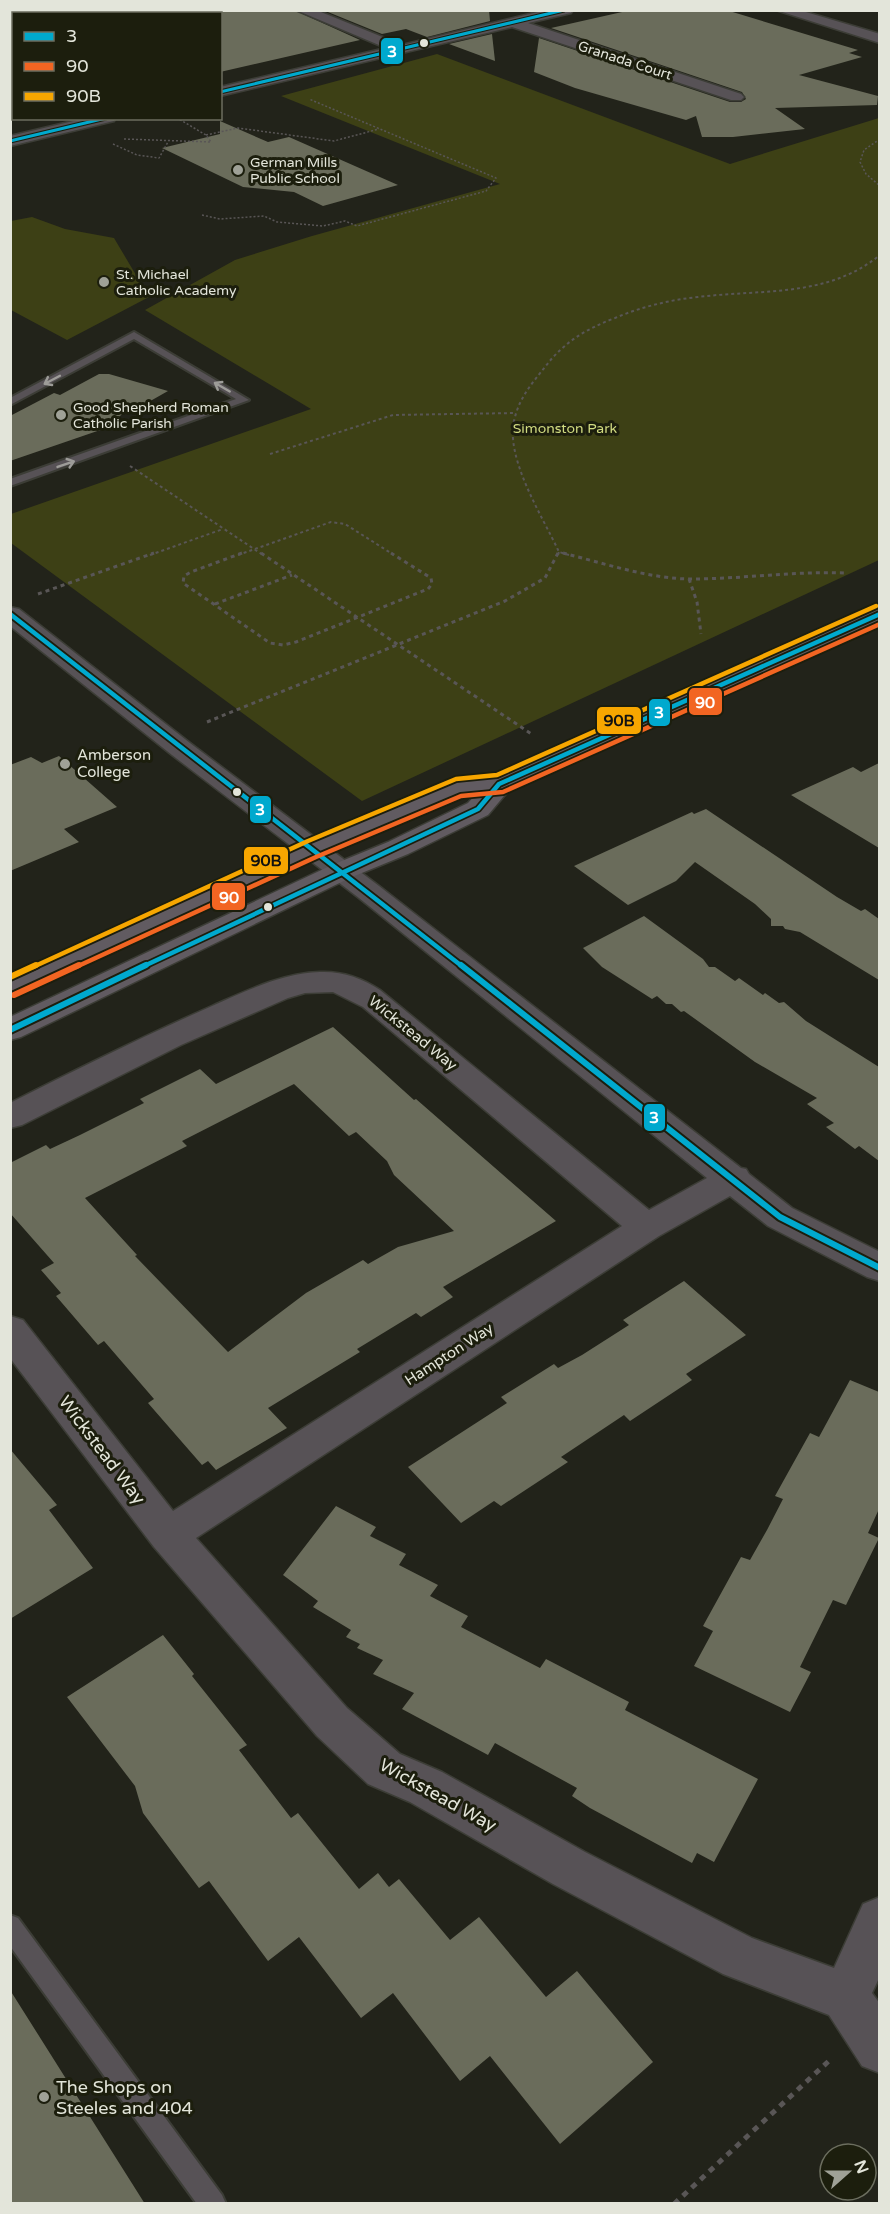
<svg xmlns="http://www.w3.org/2000/svg" width="890" height="2214" font-family="'Varela Round',sans-serif">
<rect width="100%" height="100%" fill="#22231a"/>
<path fill="#3d4015" d="M437 54 730 164 879 118V560L362 801 11 543V514L311 409 145 310 235 260 312 236 500 184 281 96Z
M32 217 65 229 114 238 149 297 67 340 11 310V221Z"/>
<path fill="#6a6c5b" fill-rule="evenodd" d="M152 10H294L360 40 220 72V14H157Z
M323 10H489L490 21 427 37 406 29 382 34Z
M631 10H726L858 50 849 53 862 57 799 75 878 96 877 105 775 108 805 129 733 137H702L696 116 686 120 575 88 534 72 539 38 730 102H741L746 99 742 92 551 28Z
M492 34 495 61 449 44Z
M220 121 268 142 289 137 398 185 323 206 294 192 243 187 162 148 220 134Z
M99 374H109L168 391 131 412 123 413 109 427 10 461V416L54 393 60 395Z
M59 756 117 807 64 829 79 842 10 871V765L31 757 42 763Z
M879 763V848L791 795 853 767 861 772Z
M706 809 837 897 861 911 865 909 879 919V980L800 932 785 929 783 926H771V919L755 904 695 862 676 881 628 905 574 866 692 812 694 814Z
M644 916 703 959 709 967H715L735 981 739 978 763 995 765 993 779 1003 784 1002 806 1021 879 1067V1161L859 1146 855 1149 826 1127 834 1123 807 1104 817 1098 755 1062 684 1011 681 1012 672 1004H666L657 996 652 999 602 967 583 948Z
M333 1027 414 1100 416 1099 556 1221 443 1287 453 1297 421 1317 416 1313 357 1349 360 1352 268 1408 287 1428 216 1470 208 1461 202 1465 148 1403 154 1399 104 1341 98 1345 56 1296 61 1293 41 1270 54 1263 10 1213V1163L46 1145 50 1149 80 1135 144 1103 140 1099 200 1069 216 1084ZM294 1084 349 1136 356 1132 387 1161 394 1175 454 1231 398 1247 368 1264 363 1260 306 1293 228 1352 135 1256 137 1255 85 1198 187 1146 182 1141Z
M684 1281 746 1335 686 1374 692 1380 630 1421 624 1415 561 1457 568 1462 501 1506 494 1501 461 1523 408 1467 507 1403 501 1397 554 1364 558 1368 582 1355 629 1325 623 1320Z
M850 1380 879 1392V1509L868 1533 879 1538 846 1605 833 1600 800 1667 811 1672 790 1712 694 1666 713 1631 703 1626 741 1557 750 1560 767 1530 783 1499 775 1496 810 1433 819 1437Z
M10 1449 57 1505 49 1510 93 1568 10 1619Z
M336 1506 376 1527 370 1536 406 1554 399 1565 438 1585 430 1596 468 1616 461 1627 540 1668 546 1659 629 1702 625 1710 758 1779 714 1862 697 1853 692 1863 590 1808 572 1796 577 1788 495 1743 488 1755 402 1709 414 1693 373 1674 383 1660 357 1648 360 1644 346 1637 351 1630 313 1607 318 1601 283 1575Z
M163 1635 194 1674 192 1676 247 1745 239 1750 291 1818 298 1813 359 1889 378 1873 389 1887 399 1879 450 1940 479 1917 546 1997 577 1971 653 2062 560 2144 490 2056 460 2081 393 1993 361 2018 299 1937 268 1961 209 1881 199 1888 143 1813 135 1786 67 1697Z
M10 1990 145 2204H10Z"/>
<g fill="none" stroke-linecap="round" stroke-linejoin="round">
<defs>
<path id="lane" d="M134 332 249 400 10 486V479L236 399 134 339 10 405V398Z
M10 1915 18 1918 222 2195 226 2204H197L10 1946Z"/>
<path id="street" d="M296 10H316L402 45 546 10H573L571 13 528 23 741 94 744 97 741 100H731L512 27 220 96V87L386 48Z
M776 10H799L880 34V43Z
M10 46 14 47V56L10 55Z
M86 118H115L114 121 10 146V136Z
M10 607 19 609 190 743 379 886 741 1168 746 1169 749 1174 792 1208 880 1252V1281L867 1277 768 1226 730 1196 659 1236 196 1538 347 1708 400 1754 442 1772 585 1852 752 1938 834 1968 863 1904 880 1897V1976L872 1993 880 2004V2073L862 2066 829 2015 723 1974 553 1884 410 1802 368 1784 317 1736 154 1547 10 1358V1316L23 1320 173 1511 622 1226 363 1007 333 992 305 993 288 998 181 1045 22 1125 10 1128V1103C77 1069 144 1036 212 1006 246 991 282 973 320 972 342 971 362 978 380 990L649 1210 707 1178 359 898 172 755 10 626Z"/>
<path id="secondary" d="M880 607V623L509 790 488 815 408 854 352 877 21 1037 10 1040V1017L332 865 388 842 468 803 476 794 464 795 322 855 21 994 10 997V975L302 843 449 781 494 776Z"/>
</defs>
<use href="#lane" stroke="#3c3d36" stroke-width="4"/>
<use href="#street" stroke="#3c3d36" stroke-width="3"/>
<use href="#secondary" stroke="#3c3d36" stroke-width="3"/>
<path stroke="#595656" stroke-width="1.5" stroke-dasharray="2 2" stroke-linecap="butt" d="M206 135 238 128 334 141 379 129
M124 139 211 142 206 135 177 118
M880 139 864 150 860 162 866 174 880 186
M113 144 137 155 159 158 169 140
M202 215 220 219 264 216 277 222 323 226 345 221 357 226 486 191 496 178 309 99"/>
<path stroke="#595656" stroke-width="2" stroke-dasharray="3 3" stroke-linecap="butt" d="M270 454 393 415 515 413
M130 466 263 555
M150 555 223 529
M238 555 331 522 345 524 394 555
M558 555 559 552
M569 555 559 552C543 517 503 456 515 417 520 397 533 382 545 367 564 342 586 329 615 318 641 307 669 300 698 297 762 289 827 298 880 255"/>
<path stroke="#595656" stroke-width="3" stroke-dasharray="4 4" stroke-linecap="butt" d="M242 553 191 572 184 576 183 583 270 643 283 645 296 642 428 589 432 584 431 578 391 553
M261 553 533 735
M563 553C603 563 650 579 691 579 742 579 793 571 844 573
M689 579 697 602 701 634
M38 594 154 553
M215 604 292 575
M207 722 505 601 545 578 558 553"/>
<path stroke="#595656" stroke-width="5" stroke-dasharray="6 6" stroke-linecap="butt" d="M674 2204 832 2058"/>
<use href="#lane" fill="#575256" fill-rule="evenodd"/>
<use href="#street" fill="#575256" fill-rule="evenodd"/>
<use href="#secondary" fill="#615b61" fill-rule="evenodd"/>
<defs>
<path id="bus-1-far2" d="M220 92 564 10
M10 141 106 118"/>
<path id="bus-1-far1" d="M10 614 463 967
M142 967 478 809 499 784 880 614"/>
<path id="bus-1" d="M461 965 780 1217 880 1268
M10 1030 146 965"/>
<path id="bus-2-far1" d="M76 967 316 857 461 796 503 792 880 624"/>
<path id="bus-2" d="M14 995 79 965"/>
<path id="bus-3-far1" d="M33 967 308 841 456 779 497 775 876 606"/>
<path id="bus-3" d="M10 977 36 965"/>
</defs>
<use href="#bus-1-far2" stroke="#1c1e0d" stroke-width="5"/>
<use href="#bus-1-far1" stroke="#1c1e0d" stroke-width="8"/>
<use href="#bus-1" stroke="#1c1e0d" stroke-width="10"/>
<use href="#bus-2-far1" stroke="#1c1e0d" stroke-width="8"/>
<use href="#bus-2" stroke="#1c1e0d" stroke-width="10"/>
<use href="#bus-3-far1" stroke="#1c1e0d" stroke-width="8"/>
<use href="#bus-3" stroke="#1c1e0d" stroke-width="10"/>
<use href="#bus-1-far2" stroke="#00a9ce" stroke-width="3"/>
<use href="#bus-1-far1" stroke="#00a9ce" stroke-width="4.5"/>
<use href="#bus-1" stroke="#00a9ce" stroke-width="6"/>
<use href="#bus-2-far1" stroke="#f26522" stroke-width="4.5"/>
<use href="#bus-2" stroke="#f26522" stroke-width="6"/>
<use href="#bus-3-far1" stroke="#f7a600" stroke-width="4.5"/>
<use href="#bus-3" stroke="#f7a600" stroke-width="6"/>
</g>
<defs><path id="oneway-shaft" d="M-6 0H5M1.5-3L5.5 0L1.5 3" fill="none" stroke-width="1.6" stroke-linecap="round" stroke-linejoin="round" transform="scale(1.5)"/></defs>
<g stroke="#9d9c98">
<use href="#oneway-shaft" transform="translate(52 380) rotate(152)"/>
<use href="#oneway-shaft" transform="translate(222 387) rotate(-150)"/>
<use href="#oneway-shaft" transform="translate(66 464) rotate(-19)"/>
</g>
<g fill="#e3e5da" stroke="#1c1e0d" stroke-width="2">
<circle cx="424" cy="43" r="5"/>
<circle cx="237" cy="792" r="5"/>
<circle cx="268" cy="907" r="5"/>
</g>
<g fill="#9fa197" stroke="#1c1e0d" stroke-width="2">
<circle cx="238" cy="170" r="6"/>
<circle cx="104" cy="282" r="6"/>
<circle cx="61" cy="415" r="6"/>
<circle cx="65" cy="764" r="6"/>
<circle cx="44" cy="2097" r="6"/>
</g>
<g text-anchor="middle" stroke-width="6" stroke-linejoin="round" paint-order="stroke">
<g font-size="14" fill="#e3e5da" stroke="#1c1e0d">
<text transform="translate(625 60) rotate(18)" y="5">Granada Court</text>
</g>
<g font-size="14" fill="#e3e5da" stroke="#1c1e0d" text-anchor="start">
<text x="250" y="167">German Mills<tspan x="250" dy="16">Public School</tspan></text>
<text x="116" y="279">St. Michael<tspan x="116" dy="16">Catholic Academy</tspan></text>
<text x="73" y="412">Good Shepherd Roman<tspan x="73" dy="16">Catholic Parish</tspan></text>
</g>
<g font-size="14" fill="#d1db81" stroke="#1c1e0d">
<text x="565" y="433">Simonston Park</text>
</g>
<g font-size="15" fill="#e3e5da" stroke="#1c1e0d" text-anchor="start">
<text x="77" y="760">Amberson<tspan x="77" dy="17">College</tspan></text>
</g>
<g font-size="15" fill="#e3e5da" stroke="#1c1e0d">
<text transform="translate(413 1033) rotate(39)" y="5">Wickstead Way</text>
<text transform="translate(449 1354) rotate(-33)" y="5">Hampton Way</text>
</g>
<g font-size="18" fill="#e3e5da" stroke="#1c1e0d">
<text transform="translate(102 1450) rotate(53)" y="6">Wickstead Way</text>
<text transform="translate(438 1795) rotate(29)" y="6">Wickstead Way</text>
</g>
<g font-size="18" fill="#e3e5da" stroke="#1c1e0d" text-anchor="start">
<text x="56" y="2093">The Shops on<tspan x="56" dy="21">Steeles and 404</tspan></text>
</g>
</g>
<g stroke="#1c1e0d" stroke-width="2">
<rect x="380" y="37" width="24" height="28" rx="6" fill="#00a9ce"/>
<rect x="688" y="687" width="35" height="29" rx="6" fill="#f26522"/>
<rect x="648" y="698" width="23" height="29" rx="6" fill="#00a9ce"/>
<rect x="596" y="706" width="46" height="29" rx="6" fill="#f7a600"/>
<rect x="249" y="795" width="23" height="29" rx="6" fill="#00a9ce"/>
<rect x="243" y="846" width="46" height="29" rx="6" fill="#f7a600"/>
<rect x="211" y="882" width="35" height="29" rx="6" fill="#f26522"/>
<rect x="643" y="1103" width="23" height="29" rx="6" fill="#00a9ce"/>
</g>
<g font-size="16" text-anchor="middle" font-weight="bold" fill="#fff">
<text x="392" y="57">3</text>
<text x="705" y="708">90</text>
<text x="659" y="718">3</text>
<text x="260" y="815">3</text>
<text x="229" y="903">90</text>
<text x="654" y="1123">3</text>
</g>
<g font-size="16" text-anchor="middle" font-weight="bold" fill="#111">
<text x="619" y="726">90B</text>
<text x="266" y="866">90B</text>
</g>
<rect width="890" height="2214" fill="none" stroke="#e3e5da" stroke-width="24"/>
<rect x="12" y="12" width="210" height="108" fill="#1c1e0d" stroke="#6c6e5f" stroke-width="1.5"/>
<rect x="24" y="32" width="30" height="9" fill="#00a9ce" stroke="#6c6e5f" stroke-width="1.5"/>
<text x="66" y="42" font-size="18" fill="#e3e5da">3</text>
<rect x="24" y="62" width="30" height="9" fill="#f26522" stroke="#6c6e5f" stroke-width="1.5"/>
<text x="66" y="72" font-size="18" fill="#e3e5da">90</text>
<rect x="24" y="92" width="30" height="9" fill="#f7a600" stroke="#6c6e5f" stroke-width="1.5"/>
<text x="66" y="102" font-size="18" fill="#e3e5da">90B</text>
<g transform="translate(848 2172) rotate(69)"><circle r="28" fill="#1c1e0d" stroke="#6c6e5f" stroke-width="1.5"/>
<path d="M0-4.5L10 22L0 15L-10 22Z" fill="#9fa197"/>
<text y="-9" font-size="16" font-weight="bold" text-anchor="middle" fill="#e3e5da">N</text>
</g>
</svg>
